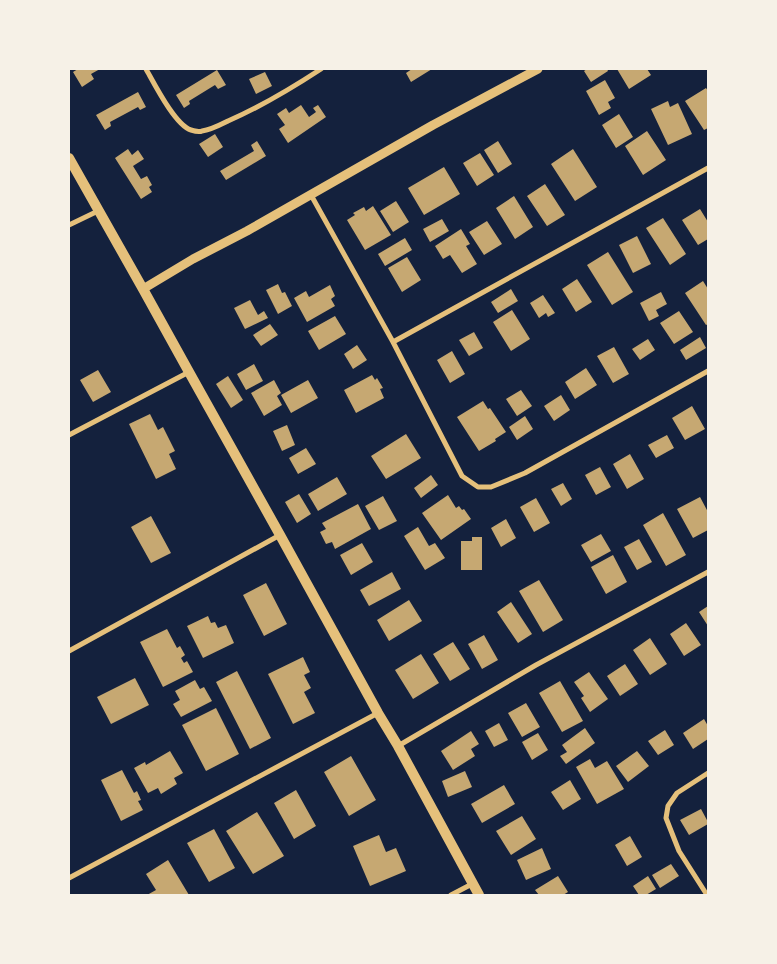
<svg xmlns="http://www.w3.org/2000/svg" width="777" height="964" font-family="Arial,sans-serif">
<rect width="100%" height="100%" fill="#14213d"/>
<path fill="#c6a872" d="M78 69H100L91 74 94 79 82 87 73 72Z
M412 69H432L411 82 406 73Z
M587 69H607L608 71 591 82 584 71Z
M617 69H647L651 75 629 89Z
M217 70 226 85 218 89 215 85 189 101 190 104 184 108 176 95Z
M265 72 272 86 256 94 249 79Z
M605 80 615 98 608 102 611 108 599 115 586 91Z
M706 88 708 91V128L704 130 685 101Z
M138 92 146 107 140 110 138 107 110 122 111 126 105 130 96 115Z
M668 101 670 107 678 103 692 134 668 145 651 109Z
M301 105 309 117 316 112 313 108 318 105 326 117 288 143 279 129 285 125 277 114 286 108 289 113Z
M619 114 633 137 616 148 602 125Z
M647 131 666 160 643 175 625 146Z
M215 134 223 147 208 157 199 144Z
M257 141 266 156 226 180 220 171 254 151 251 145Z
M498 141 512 164 498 173 484 150Z
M128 149 132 155 138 150 144 159 133 166 141 179 147 176 152 185 149 187 152 192 141 199 115 158Z
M573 149 597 187 575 201 551 164Z
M480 153 494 175 477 186 463 163Z
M444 167 460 194 424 215 408 188Z
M545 184 565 215 547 226 527 196Z
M514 196 533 227 515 239 496 208Z
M396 201 409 222 393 232 380 211Z
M373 206 391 235 365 250 347 220 355 215 353 213 364 207 366 211Z
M700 209 708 222V239L698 245 682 220Z
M663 218 686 254 670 265 646 228Z
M442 219 449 231 430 242 423 229Z
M487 221 502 244 484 255 469 232Z
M461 229 470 244 466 246 477 264 462 273 450 255 443 259 435 246Z
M637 236 651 264 633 273 619 245Z
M405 238 412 250 385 266 378 254Z
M608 252 633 292 612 305 587 265Z
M407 257 421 280 402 292 388 268Z
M577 279 592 302 576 312 562 289Z
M703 281 708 289V324L706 325 685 293Z
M278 284 282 293 285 292 292 306 278 314 266 290Z
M330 285 335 296 331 299 335 306 307 322 294 298 306 291 309 297Z
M511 289 518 301 498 313 491 302Z
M661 292 667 304 656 310 659 316 649 321 640 303Z
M543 295 555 313 548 317 546 313 539 318 530 303Z
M250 300 258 315 264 311 268 318 245 329 234 308Z
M512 310 530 339 511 351 493 322Z
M679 311 693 332 674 344 660 323Z
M335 316 346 334 319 350 308 331Z
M270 324 278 335 261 346 253 335Z
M474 332 483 348 469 356 459 340Z
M700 337 706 348 686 360 680 350Z
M648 339 655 350 640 360 632 349Z
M357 345 367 360 353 369 344 354Z
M614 347 629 374 613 383 597 356Z
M452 351 465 374 450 383 437 360Z
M254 364 263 381 246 390 237 374Z
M586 368 597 385 575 399 565 382Z
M98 370 111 392 93 402 80 380Z
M372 375 375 380 377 378 383 388 380 389 384 398 356 413 344 390Z
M228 376 243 400 231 408 216 384Z
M274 380 281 393 277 396 282 405 264 416 251 393Z
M308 380 318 398 291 413 281 395Z
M521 390 532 406 517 416 506 399Z
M561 395 570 410 554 421 544 406Z
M483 401 488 409 490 408 506 432 495 439 496 441 479 451 457 417Z
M692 406 705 429 685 440 672 418Z
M150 414 158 430 163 427 175 451 169 454 176 469 156 479 129 424Z
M525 416 533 429 517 440 509 427Z
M287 425 295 445 282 451 273 431Z
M406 434 421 458 386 479 371 456Z
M667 435 674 448 656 458 648 445Z
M306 448 316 464 298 474 289 458Z
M630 454 644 479 627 489 613 464Z
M600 467 611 487 596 495 585 475Z
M431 475 438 485 421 498 414 488Z
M337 477 347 494 318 511 308 494Z
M563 483 572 499 561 506 551 489Z
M299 494 311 514 297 523 285 502Z
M448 495 456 508 459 506 462 510 464 509 471 519 441 540 422 513Z
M383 496 397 521 379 530 365 506Z
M700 497 708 512V530L693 538 677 509Z
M536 498 550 523 534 532 520 507Z
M358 504 371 529 335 549 332 542 326 544 320 532 326 529 322 523Z
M663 513 686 555 666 566 643 525Z
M151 516 171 553 151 563 131 527Z
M506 519 516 538 501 547 491 528Z
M418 527 429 546 435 543 445 558 425 570 404 536Z
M601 534 611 551 591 562 581 545Z
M472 537H482V570H461V541H472Z
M639 539 652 562 637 570 624 547Z
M362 543 373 562 351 575 340 555Z
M613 555 627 582 606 594 591 567Z
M392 572 401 589 369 606 360 590Z
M539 580 563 620 543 632 519 591Z
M266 583 287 624 264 636 243 595Z
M409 600 422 621 389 641 377 620Z
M511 602 532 634 518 643 497 612Z
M708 606V626L699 612Z
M208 616 211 623 215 622 218 628 226 625 234 643 203 658 187 626Z
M686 623 701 645 684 656 670 634Z
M167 629 177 648 180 646 185 655 181 658 184 663 187 661 193 672 163 687 140 642Z
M484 635 498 660 482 669 468 644Z
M650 638 667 664 650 675 633 650Z
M453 642 470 669 450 681 433 654Z
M421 654 439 683 413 699 395 670Z
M303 657 310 672 304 675 311 688 304 692 315 713 293 724 268 674Z
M625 664 638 684 620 696 607 676Z
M237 671 271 738 250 749 216 682Z
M589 672 608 699 590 712 581 698 584 696 574 682Z
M135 678 149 705 111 724 97 697Z
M195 680 200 689 204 687 212 701 181 717 173 704 180 700 175 691Z
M560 681 583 721 562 732 539 693Z
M526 703 540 727 522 737 508 713Z
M216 708 239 754 206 771 182 725Z
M704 719 708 726V739L693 749 683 733Z
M499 723 508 740 494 747 485 731Z
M585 728 595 743 566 764 560 756 567 752 562 745Z
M665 730 674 745 658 755 648 741Z
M471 731 479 744 471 749 475 756 453 770 441 751Z
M538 733 548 750 532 760 522 742Z
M170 751 183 773 174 778 177 784 161 794 158 788 148 793 134 768 145 762 146 765Z
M637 751 649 766 628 782 616 766Z
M351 756 376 800 349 816 324 772Z
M590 759 595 768 607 761 624 789 597 804 576 767Z
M122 770 134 793 137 791 141 800 138 801 143 810 121 821 101 780Z
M465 771 472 787 448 797 442 781Z
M570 780 581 799 563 810 551 792Z
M504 785 515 804 482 823 471 804Z
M296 790 316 826 294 839 274 803Z
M701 809 708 822V824L689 835 680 820Z
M257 812 284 856 253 874 226 831Z
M522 816 536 839 511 855 496 831Z
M214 829 235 868 209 882 187 843Z
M379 835 386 852 396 848 406 871 370 886 353 846Z
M630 836 642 857 627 866 615 845Z
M542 848 551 869 526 880 517 860Z
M168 860 189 895H147L156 890 146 874Z
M671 864 679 876 660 888 652 875Z
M558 876 568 892 563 895H539L535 890Z
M648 876 656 889 646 895H639L633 886Z"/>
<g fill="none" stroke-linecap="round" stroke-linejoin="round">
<path stroke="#e5c07b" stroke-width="5" d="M146 69C154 83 175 125 191 130 194 131 200 132 202 131 211 130 220 125 228 121 260 107 292 88 321 69
M311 195 393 342 462 476 478 487H491L525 473 708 371
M69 225 98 211
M393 342 708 168
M69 435 189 372
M69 651 280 535
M398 746 536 665 708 572
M69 878 378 713
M451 895 472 884
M707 895 679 851 666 818 668 806 677 793 708 773"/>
<path stroke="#e5c07b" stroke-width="9" d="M143 289 193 259 247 231 433 125 538 69"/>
<path stroke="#e5c07b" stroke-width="10" d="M69 158 143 289 189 372 280 535 378 713 398 746 479 895"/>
</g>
<rect width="777" height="964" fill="none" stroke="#f6f1e7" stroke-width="140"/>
</svg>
